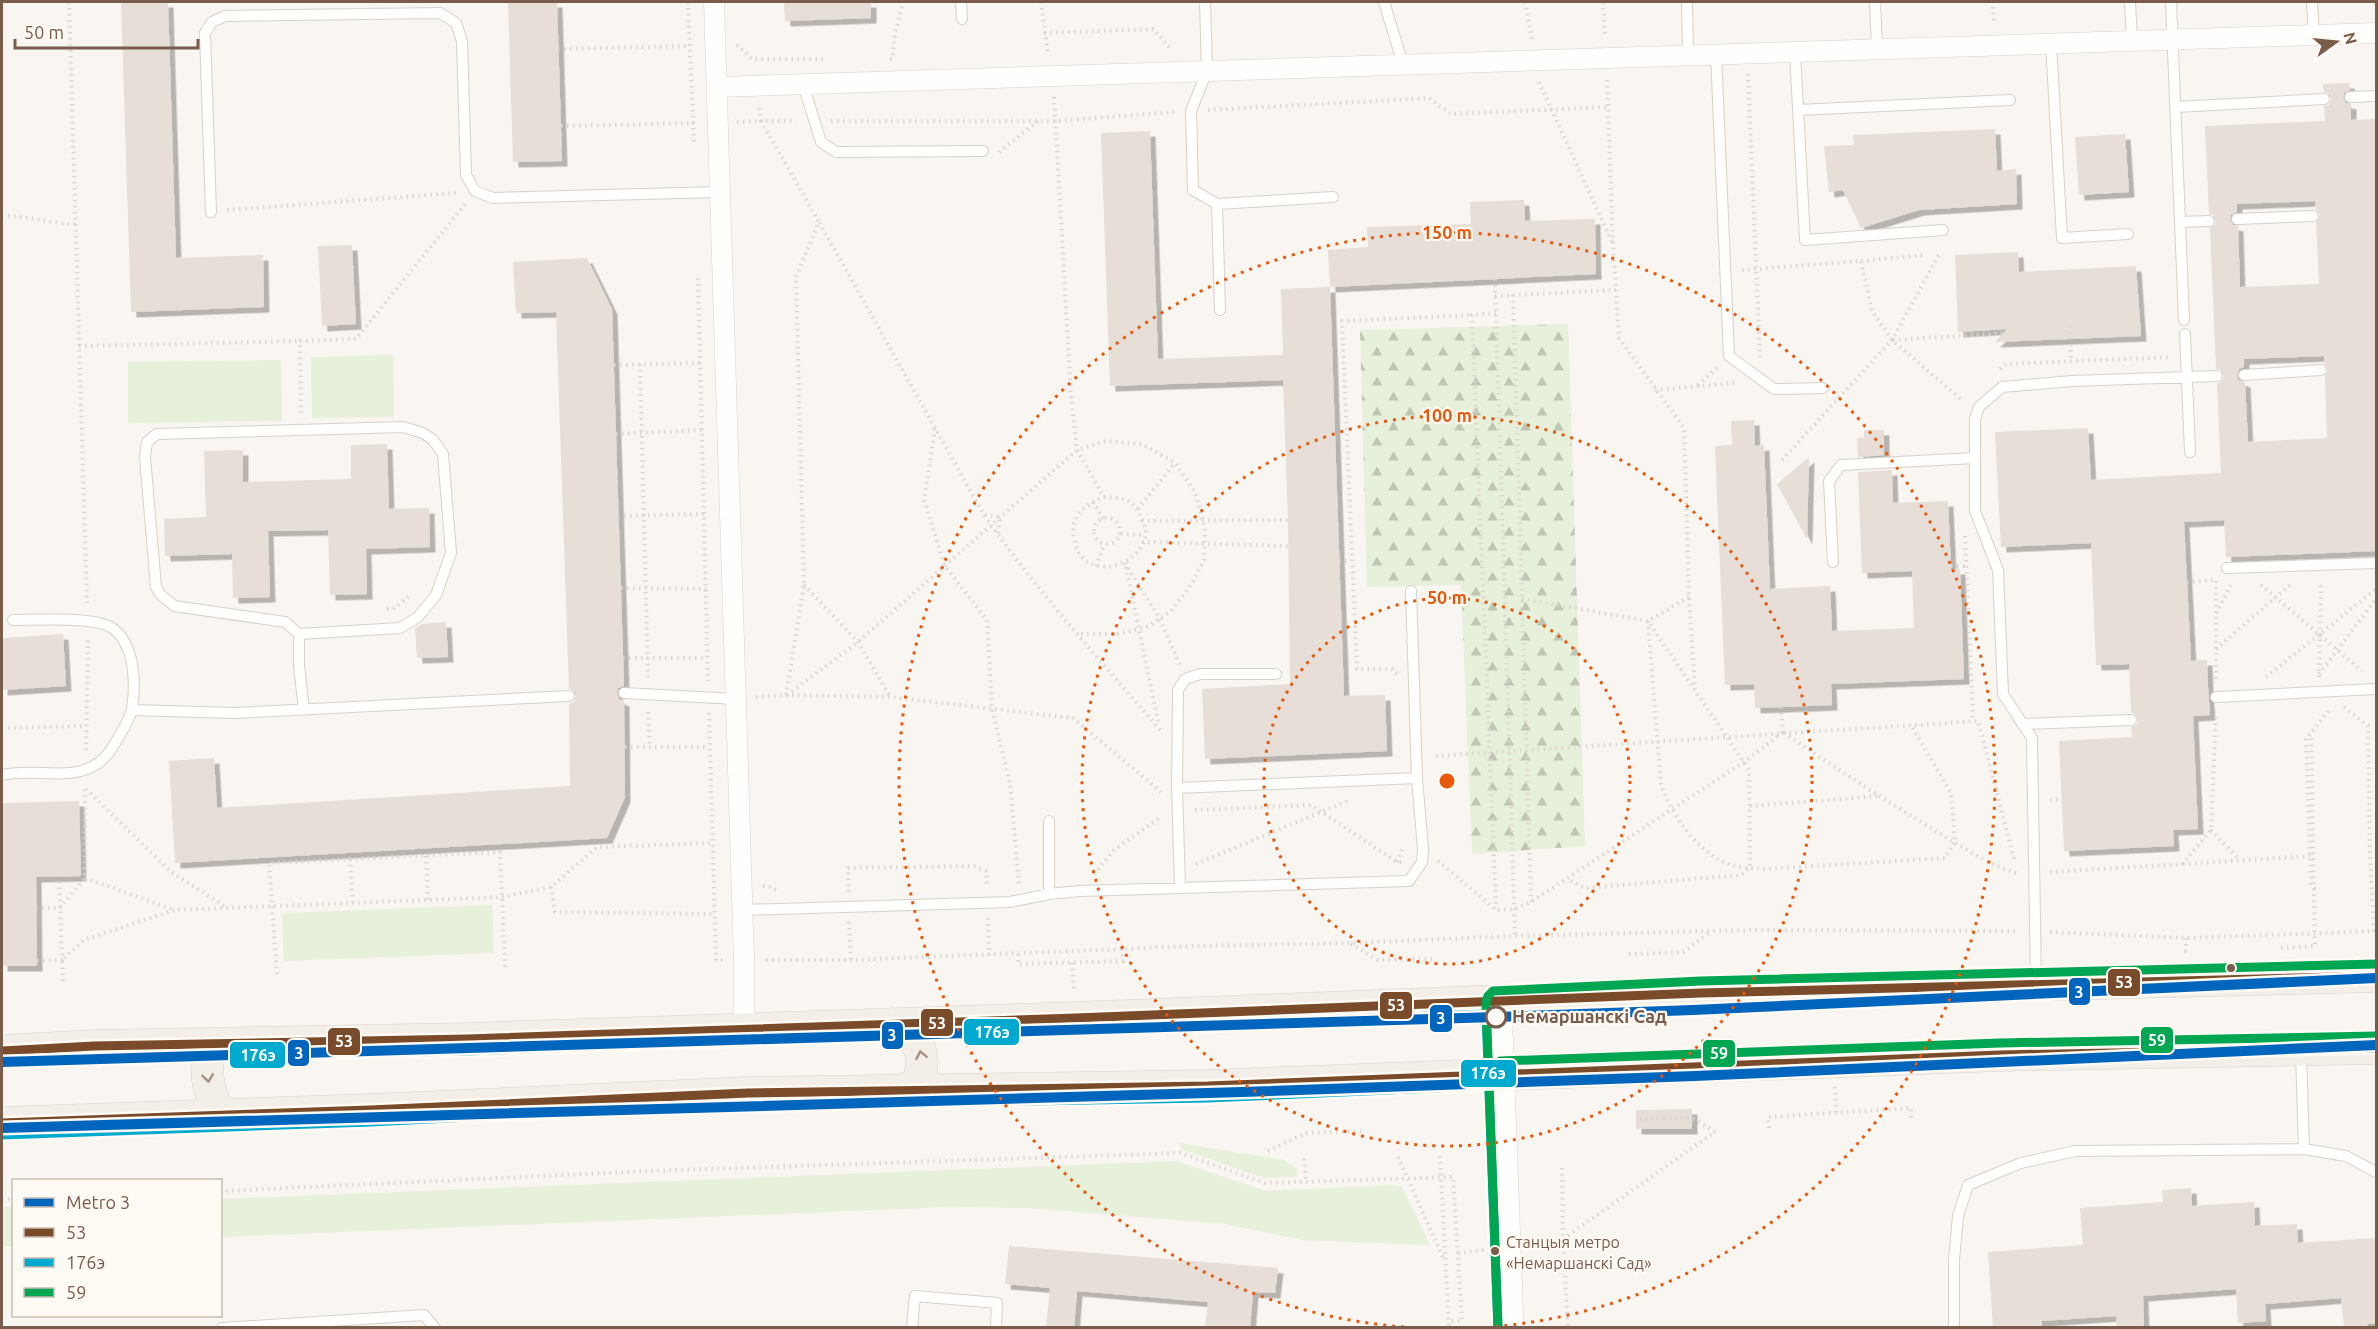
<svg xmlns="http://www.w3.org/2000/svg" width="2378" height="1329" font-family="Ubuntu,sans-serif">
<defs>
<pattern id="forest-firs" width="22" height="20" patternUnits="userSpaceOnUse" patternTransform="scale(1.5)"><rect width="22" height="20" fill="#e7f0db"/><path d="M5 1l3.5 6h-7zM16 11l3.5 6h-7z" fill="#c0c6b4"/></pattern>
<filter id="shadow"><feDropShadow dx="5.5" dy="5.5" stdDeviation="0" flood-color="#0004"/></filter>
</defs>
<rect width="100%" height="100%" fill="#f9f5f0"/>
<path fill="#e7f0db" d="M393 355 394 417 312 418 311 357Z
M281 360 282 421 128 423V362Z
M492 905 494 953 284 961 282 913Z
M1180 1143 1284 1160 1297 1169V1177L1263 1178 1181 1149Z
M1176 1161 1266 1191 1395 1185 1402 1187 1430 1245 1302 1240 1226 1224 1027 1208 948 1207 221 1237V1199Z
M2 1207H13V1246H2Z"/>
<path fill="url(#forest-firs)" d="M1568 324 1585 846 1472 854 1461 585 1367 587 1360 330Z"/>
<path fill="#e6ded7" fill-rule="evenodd" filter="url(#shadow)" d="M121 2H168L176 258 263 255 264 307 131 312Z
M508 2H557L562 161 513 162Z
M784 2H871V18L785 21Z
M2349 83 2350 90 2344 93 2343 98 2346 103 2351 104V120L2376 119V551L2226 557 2224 520 2184 522 2191 661 2207 660 2208 687 2210 715 2193 716 2198 829 2173 830 2174 846 2064 851 2059 741 2132 737 2131 727 2137 724 2138 719 2135 714 2131 712 2129 664 2096 665 2091 543 2001 547 1995 432 2088 428 2091 480 2221 473 2217 384 2223 380 2224 375 2221 370 2216 369 2210 228 2215 225 2216 220 2213 215 2209 214 2205 126 2325 121 2324 106 2329 105 2331 99 2330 94 2324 92 2323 84ZM2315 201 2316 209 2320 215 2316 223 2319 284 2240 287 2238 226 2233 225 2230 220 2231 215 2237 212V204ZM2324 356V363L2328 370 2325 376 2327 438 2248 442 2245 382 2238 380 2237 375 2239 369 2244 367V359Z
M1995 129 1997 171 2016 169 2017 204 1919 210 1861 228 1843 190 1829 192 1824 146 1854 145 1853 135Z
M1150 131 1158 359 1283 355 1281 289 1330 287 1344 696 1385 695 1387 751 1205 759 1202 689 1290 684 1288 520 1283 380 1110 386 1101 133Z
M2125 134 2129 192 2079 195 2075 137Z
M1524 200 1525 221 1595 219 1596 274 1330 287 1328 250 1368 247 1367 227 1471 224 1470 202Z
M352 245 356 324 322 326 318 246Z
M2018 252 2019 272 2136 266 2141 336 1995 342 2007 329 1958 332 1955 255Z
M587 258 612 309 624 686 618 688 617 693 619 699 624 701 625 797 607 838 175 863 169 761 214 758 217 808 570 786 569 704 574 702 576 696 575 691 569 689 556 312 516 313 513 262Z
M1754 420 1755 446 1764 445 1770 589 1830 586 1832 631 1914 628 1912 571 1862 573 1858 472 1892 470 1893 503 1948 501 1951 569H1960L1964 679 1831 684 1832 705 1755 708 1754 684 1725 685 1715 446 1732 445 1731 421Z
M1864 430H1884V455L1858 457 1857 438H1864Z
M387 444 389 509 429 508 430 547 366 549 367 594 330 595 328 530 268 531 270 597 233 598 232 554 165 556 164 519 206 517 204 451 243 450V482L351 479V445Z
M1809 457 1807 539 1777 484Z
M446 622 448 657 417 658 415 628 422 624Z
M63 634 66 686 2 690V638Z
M79 801 81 876 36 877 37 966H2V803Z
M1692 1109V1129H1636V1110Z
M2191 1188 2192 1206 2254 1202 2255 1226 2297 1224 2298 1243 2376 1238V1323L2367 1324 2368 1328H2344L2341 1298 2265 1304 2266 1321 2238 1323 2236 1289 2143 1296 2144 1328H2117L2116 1316 2042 1321V1328H1993L1988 1252 2083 1245 2080 1208 2163 1202 2162 1190Z
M1009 1246 1278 1268 1275 1293 1253 1292 1250 1328H1205L1208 1302 1077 1291 1074 1328H1046L1050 1288 1005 1284Z"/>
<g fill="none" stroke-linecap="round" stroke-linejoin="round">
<defs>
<path id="lane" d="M961 2 962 19
M1205 2 1207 71 1191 111 1193 190 1217 204 1220 310
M1384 2 1403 64
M1687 2 1688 55
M1875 2 1877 49
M2130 2 2132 41
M2171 2 2184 320
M2312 2 2314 35
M2051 43 2062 238 2128 234
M1795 52 1805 240 1943 230
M1716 54 1729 356 1774 389 1823 388
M803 84 821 142 836 152 983 151
M2350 97 2376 96
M2176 107 2324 99
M1798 110 2010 100
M1217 204 1333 197
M211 212 205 33 212 22 225 16 440 13 456 23 462 41 466 175 475 191 493 198 720 192
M2237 219 2313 216
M2180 222 2209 221
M2185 334 2190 452
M2244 375 2321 370
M1833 562 1829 481 1841 465 1975 458
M2227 568 2376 563
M299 634 400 628 418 617 436 595 451 553 443 454 433 440 423 433 403 427 157 434 147 442 145 457 156 587 160 594 174 606 285 622 299 634V666L304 710
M624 693 736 699
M2216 697 2376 689
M132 710 235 713 569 696
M2022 724 2131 720
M2 775C28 768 63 779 87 769 92 767 99 763 103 759 111 752 131 718 132 708 136 683 135 644 112 628 97 616 33 620 13 620
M1177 788 1178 690 1185 679 1200 674H1276
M1049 821V894
M1180 887 1177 788 1417 778
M742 910 1010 902 1049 894 1080 891 1409 881 1422 862 1423 849 1417 778 1411 591
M2036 981 2032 738 2003 694 1998 570 1975 511V419L1979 407 2002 387 2072 381 2217 376
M2301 1053 2304 1149
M222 1328 424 1315 435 1328
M912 1328 915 1296 997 1303 996 1328
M1954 1328V1260L1958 1216 1968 1185 2021 1163 2075 1151 2304 1149 2346 1156 2376 1172"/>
<path id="street" d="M714 2 744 960V1029
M717 87 2376 33"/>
<path id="secondary" d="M1498 1002 1510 1328"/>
<path id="primary" d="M893 1024C919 1041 927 1050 919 1082L904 1091
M2 1051 94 1046 468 1039 1076 1018 1701 993 2376 976
M220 1116C210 1093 205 1080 208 1055L221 1045
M2 1123 370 1110 748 1093 1208 1086 2000 1055 2376 1048"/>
</defs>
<use href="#lane" stroke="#d7d1cb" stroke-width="12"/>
<use href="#street" stroke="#d7d1cb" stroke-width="21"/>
<use href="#secondary" stroke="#d9d2cb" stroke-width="28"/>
<use href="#primary" stroke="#dad1cc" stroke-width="33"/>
<path stroke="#dcd5d0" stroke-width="4" stroke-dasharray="1.5 4.5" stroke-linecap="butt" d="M69 2 87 603
M688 2 694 145
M1041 2 1048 54
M1525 2 1532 39
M1603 2 1605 37
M1993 7 1994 24
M1044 33 1153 29 1172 50
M737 45 752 59H823
M558 49 690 46
M890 59H892L895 34 903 2
M1748 74 1760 357
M1607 80 1613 243 1619 338 1684 428 1689 597 1695 689
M1539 82 1612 242
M1054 97 1071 396 1077 450 1104 497
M759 108 761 121H796
M1208 110 1429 98 1451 114 1608 107
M831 121H1056L1174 112
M737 122 761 121 819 222
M561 126 694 123
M999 152 1038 121
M227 210 456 193
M2 216C26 215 51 224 76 224
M1861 261 1926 255
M1742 270 1861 261 1872 311 1892 340 1963 401
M698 278 708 681
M1495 279 1515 936
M1513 295 1531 902
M1495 296 1616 290
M1496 313 1472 315 1496 909
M2070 326 2071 362
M1893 340 2004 333
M79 346 300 341
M640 364 648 677
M614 365 700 363
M2000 369 2006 364 2171 357
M1698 385 1717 368
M1655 390 1734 383
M301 413 300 341 356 339 465 204
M935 429 924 500 945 566 987 620 992 709 1010 783 1019 884
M616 434 702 430
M1782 460 1892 340 1940 253
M1104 497C1110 498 1117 497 1122 499 1132 501 1138 509 1141 518 1142 521 1146 527 1146 531 1146 560 1103 578 1083 558 1078 553 1077 549 1075 542 1068 517 1083 506 1104 497Z
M1093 502 1104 520
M1138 509 1175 463
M985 515 1000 517 998 536
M618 516 704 514
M1094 531a13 13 0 1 1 26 0a13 13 0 1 1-26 0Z
M1142 521 1288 520
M1121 534 1144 535
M1965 536 1973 721
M1142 542 1289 546
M1339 561H1351
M1125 563 1160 619 1180 665
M1096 566 1104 545
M1951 566H1965
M1126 567 1158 721
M2187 582 2216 580V680
M804 585 858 642 890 697
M2261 585 2362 671
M621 588 706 589
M1689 597 1648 621 1661 785C1674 819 1702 861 1741 867 1748 869 1756 868 1764 869L1945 858 1955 842 1951 793 1911 725
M1522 599 1648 621 1749 770 1750 867 1741 875 1584 888 1568 879
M387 609 394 608 411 595
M2216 613 2231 585
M2216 649 2291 584
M623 658H707
M1397 674 1392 669H1357L1342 321 1472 315
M2319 674 2376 599
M2266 677 2376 589
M2319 677 2321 582
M786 695 804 585 796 277 819 222 984 515C1037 591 1100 660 1161 731
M787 695 858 642 1077 450 1106 441 1142 444 1175 463 1195 492 1205 528 1204 560 1191 585 1171 611 1149 626 1119 634H1078
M756 697 786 695 890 697 1073 718 1161 792
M1781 707 1783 733
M2344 707 2368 726 2370 856 2374 931
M648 712 650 747
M709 713 716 960H722
M2 728 86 726
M1784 733C1833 766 1883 799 1934 830 1961 846 1988 865 2019 874
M625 747H709
M86 750 88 638
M1436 756 1978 721 2015 862
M86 789 170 871 226 907
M2050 800 2062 799
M1750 806 1878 796
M1195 810 1311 805 1397 862H1401
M2211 830 2240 860
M426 856 428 900
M350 859 353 903
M1438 861 1496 910 1514 909 1531 902 1744 762 1782 733
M1397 862 1403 847
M1196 864 1350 800
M2183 864 2310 856
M2050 872 2182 864 2211 830 2216 714
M1094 874 1114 850 1161 817
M85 878 174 910
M763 886 771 887 778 891
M551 887 555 912 715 914
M2315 889 2311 884 2306 739 2330 709
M849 892 848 868 974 866 986 871 987 887
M36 908H60L85 878V788
M988 918 989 955
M849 922 851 960
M2050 932 2186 938 2376 931
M2186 938V951H2189
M1351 944 1378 960 1433 959
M2281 948 2315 946 2311 736
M1018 954V964L1123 961 1122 949
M1629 954 1684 952 1711 931
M766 960H851L1193 946 1351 943 1515 936 1751 930 2018 931
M37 961 62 960 59 876
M1072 963 1074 992
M277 974 269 863 500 852 505 967
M63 981 62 960 84 940 174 910 502 897 551 887 597 847 712 843
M1835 1087 1836 1112
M1769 1128 1768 1117 1911 1108V1118
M1268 1151 1306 1133 1361 1131
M1440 1156 1449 1328
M1398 1157 1444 1260
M1304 1159 1306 1182
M1562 1168 1563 1239 1568 1328
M220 1191 649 1171 1180 1153 1265 1183 1453 1177 1462 1321H1449
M2 1199H14
M1563 1239 1715 1132 1692 1118 1636 1119
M1458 1253 1484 1250"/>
<use href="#lane" stroke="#fefefd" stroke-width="10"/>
<use href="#street" stroke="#fefefd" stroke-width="20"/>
<use href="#secondary" stroke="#fefefd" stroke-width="27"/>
<use href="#primary" stroke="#f3eee8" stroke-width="32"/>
<defs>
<path id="bus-1" d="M2 1051 94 1046 468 1039 1076 1018 1701 993 2376 976
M2 1123 370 1110 748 1093 1208 1086 2000 1055 2376 1048"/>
<path id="bus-2" d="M3 1063 94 1058 468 1051 1486 1014 1498 1328
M2 1135 370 1122 674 1107 1208 1098 1501 1085"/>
<path id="bus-3" d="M1500 1061 2000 1043 2376 1036
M1498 1328 1486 1002 1488 996 1493 991 1701 981 2376 964"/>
</defs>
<use href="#bus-1" stroke="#fffaf3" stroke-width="14"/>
<use href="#bus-2" stroke="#fffaf3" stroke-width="14"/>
<use href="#bus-3" stroke="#fffaf3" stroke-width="14"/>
<use href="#bus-1" stroke="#7a4b2a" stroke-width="9"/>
<use href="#bus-2" stroke="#00a9ce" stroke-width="9"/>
<use href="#bus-3" stroke="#00a651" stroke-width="9"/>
<defs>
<path id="metro-1" d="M2 1062 1497 1017 1693 1010 2376 978
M2 1128 1242 1092 1695 1076 2376 1045"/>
</defs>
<use href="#metro-1" stroke="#fffaf3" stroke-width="15"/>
<use href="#metro-1" stroke="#0065bd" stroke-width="10"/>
</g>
<defs><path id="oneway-chevron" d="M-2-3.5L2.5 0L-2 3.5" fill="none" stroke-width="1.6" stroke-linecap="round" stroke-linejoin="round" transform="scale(1.5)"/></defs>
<g stroke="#a48f83">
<use href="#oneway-chevron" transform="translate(921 1055) rotate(-101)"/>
<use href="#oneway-chevron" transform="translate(208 1078) rotate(82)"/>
</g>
<g fill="none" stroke="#e8590c" stroke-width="3" stroke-dasharray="3 6">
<circle cx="1447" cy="781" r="183"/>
<circle cx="1447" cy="781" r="365"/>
<path d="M1404 1327A548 548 0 1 1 1490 1327"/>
</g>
<g fill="#7a5c4d" stroke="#fffaf3" stroke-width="2">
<circle cx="2231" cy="968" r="5"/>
<circle cx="1495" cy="1251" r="5"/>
</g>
<circle fill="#fffaf3" stroke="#7a5c4d" stroke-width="3" cx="1496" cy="1017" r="10"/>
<g text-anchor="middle" stroke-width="4.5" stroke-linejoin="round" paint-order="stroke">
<g font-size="16" fill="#7a5c4d" stroke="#fffaf3" text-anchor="start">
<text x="1506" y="1248">Станцыя метро<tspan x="1506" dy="21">«Немаршанскі Сад»</tspan></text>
</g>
<g font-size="18" font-weight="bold" fill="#7a5c4d" stroke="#fffaf3" text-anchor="start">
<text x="1512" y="1023">Немаршанскі Сад</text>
</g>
</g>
<circle cx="1447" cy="781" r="9" fill="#e8590c" stroke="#fffaf3" stroke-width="3"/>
<g font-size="18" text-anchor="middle" font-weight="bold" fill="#e8590c" stroke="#fffaf3" stroke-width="4.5" stroke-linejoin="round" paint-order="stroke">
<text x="1447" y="239">150 m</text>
<text x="1447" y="422">100 m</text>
<text x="1447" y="604">50 m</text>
</g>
<g stroke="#fffaf3" stroke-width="2">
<rect x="2107" y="968" width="34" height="29" rx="6" fill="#7a4b2a"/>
<rect x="2068" y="977" width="23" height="29" rx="6" fill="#0065bd"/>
<rect x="1379" y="991" width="34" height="29" rx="6" fill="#7a4b2a"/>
<rect x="1429" y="1004" width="24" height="29" rx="6" fill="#0065bd"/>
<rect x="920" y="1008" width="34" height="29" rx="6" fill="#7a4b2a"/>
<rect x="963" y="1018" width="57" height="28" rx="6" fill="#00a9ce"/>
<rect x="881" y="1021" width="23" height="29" rx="6" fill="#0065bd"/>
<rect x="2140" y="1026" width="34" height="28" rx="6" fill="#00a651"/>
<rect x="327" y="1027" width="34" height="29" rx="6" fill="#7a4b2a"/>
<rect x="287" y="1039" width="23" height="28" rx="6" fill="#0065bd"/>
<rect x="1702" y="1039" width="34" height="29" rx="6" fill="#00a651"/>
<rect x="229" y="1041" width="57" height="28" rx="6" fill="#00a9ce"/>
<rect x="1460" y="1059" width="57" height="29" rx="6" fill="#00a9ce"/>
</g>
<g font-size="16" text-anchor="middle" font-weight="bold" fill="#fff">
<text x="2124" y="988">53</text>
<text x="2079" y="998">3</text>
<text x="1396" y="1011">53</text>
<text x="1441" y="1024">3</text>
<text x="937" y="1029">53</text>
<text x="992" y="1038">176э</text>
<text x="892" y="1041">3</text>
<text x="2157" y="1046">59</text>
<text x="344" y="1047">53</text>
<text x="299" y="1059">3</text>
<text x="1719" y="1059">59</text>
<text x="258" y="1061">176э</text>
<text x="1488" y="1079">176э</text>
</g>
<rect width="2378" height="1329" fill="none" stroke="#7a5c4d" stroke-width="6"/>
<rect x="12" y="1179" width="210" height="138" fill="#fffaf3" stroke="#cabbb1" stroke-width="1.5"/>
<rect x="24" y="1198" width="30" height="9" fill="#0065bd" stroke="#cabbb1" stroke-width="1.5"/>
<text x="66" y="1209" font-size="18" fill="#7a5c4d">Metro 3</text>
<rect x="24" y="1228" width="30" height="9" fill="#7a4b2a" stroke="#cabbb1" stroke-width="1.5"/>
<text x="66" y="1239" font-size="18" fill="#7a5c4d">53</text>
<rect x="24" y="1258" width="30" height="9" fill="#00a9ce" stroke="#cabbb1" stroke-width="1.5"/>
<text x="66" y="1269" font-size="18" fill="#7a5c4d">176э</text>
<rect x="24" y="1288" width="30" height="9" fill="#00a651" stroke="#cabbb1" stroke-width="1.5"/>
<text x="66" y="1299" font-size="18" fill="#7a5c4d">59</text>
<g transform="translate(2336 42) rotate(75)" stroke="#fffaf3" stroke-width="4.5" paint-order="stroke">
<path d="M0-4.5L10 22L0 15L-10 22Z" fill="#7a5c4d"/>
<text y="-9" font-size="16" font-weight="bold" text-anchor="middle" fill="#7a5c4d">N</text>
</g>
<path d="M15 39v9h183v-9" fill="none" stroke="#7a5c4d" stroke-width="3"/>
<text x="24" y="39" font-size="18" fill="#7a5c4d" stroke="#fffaf3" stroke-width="4.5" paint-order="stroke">50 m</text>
</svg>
